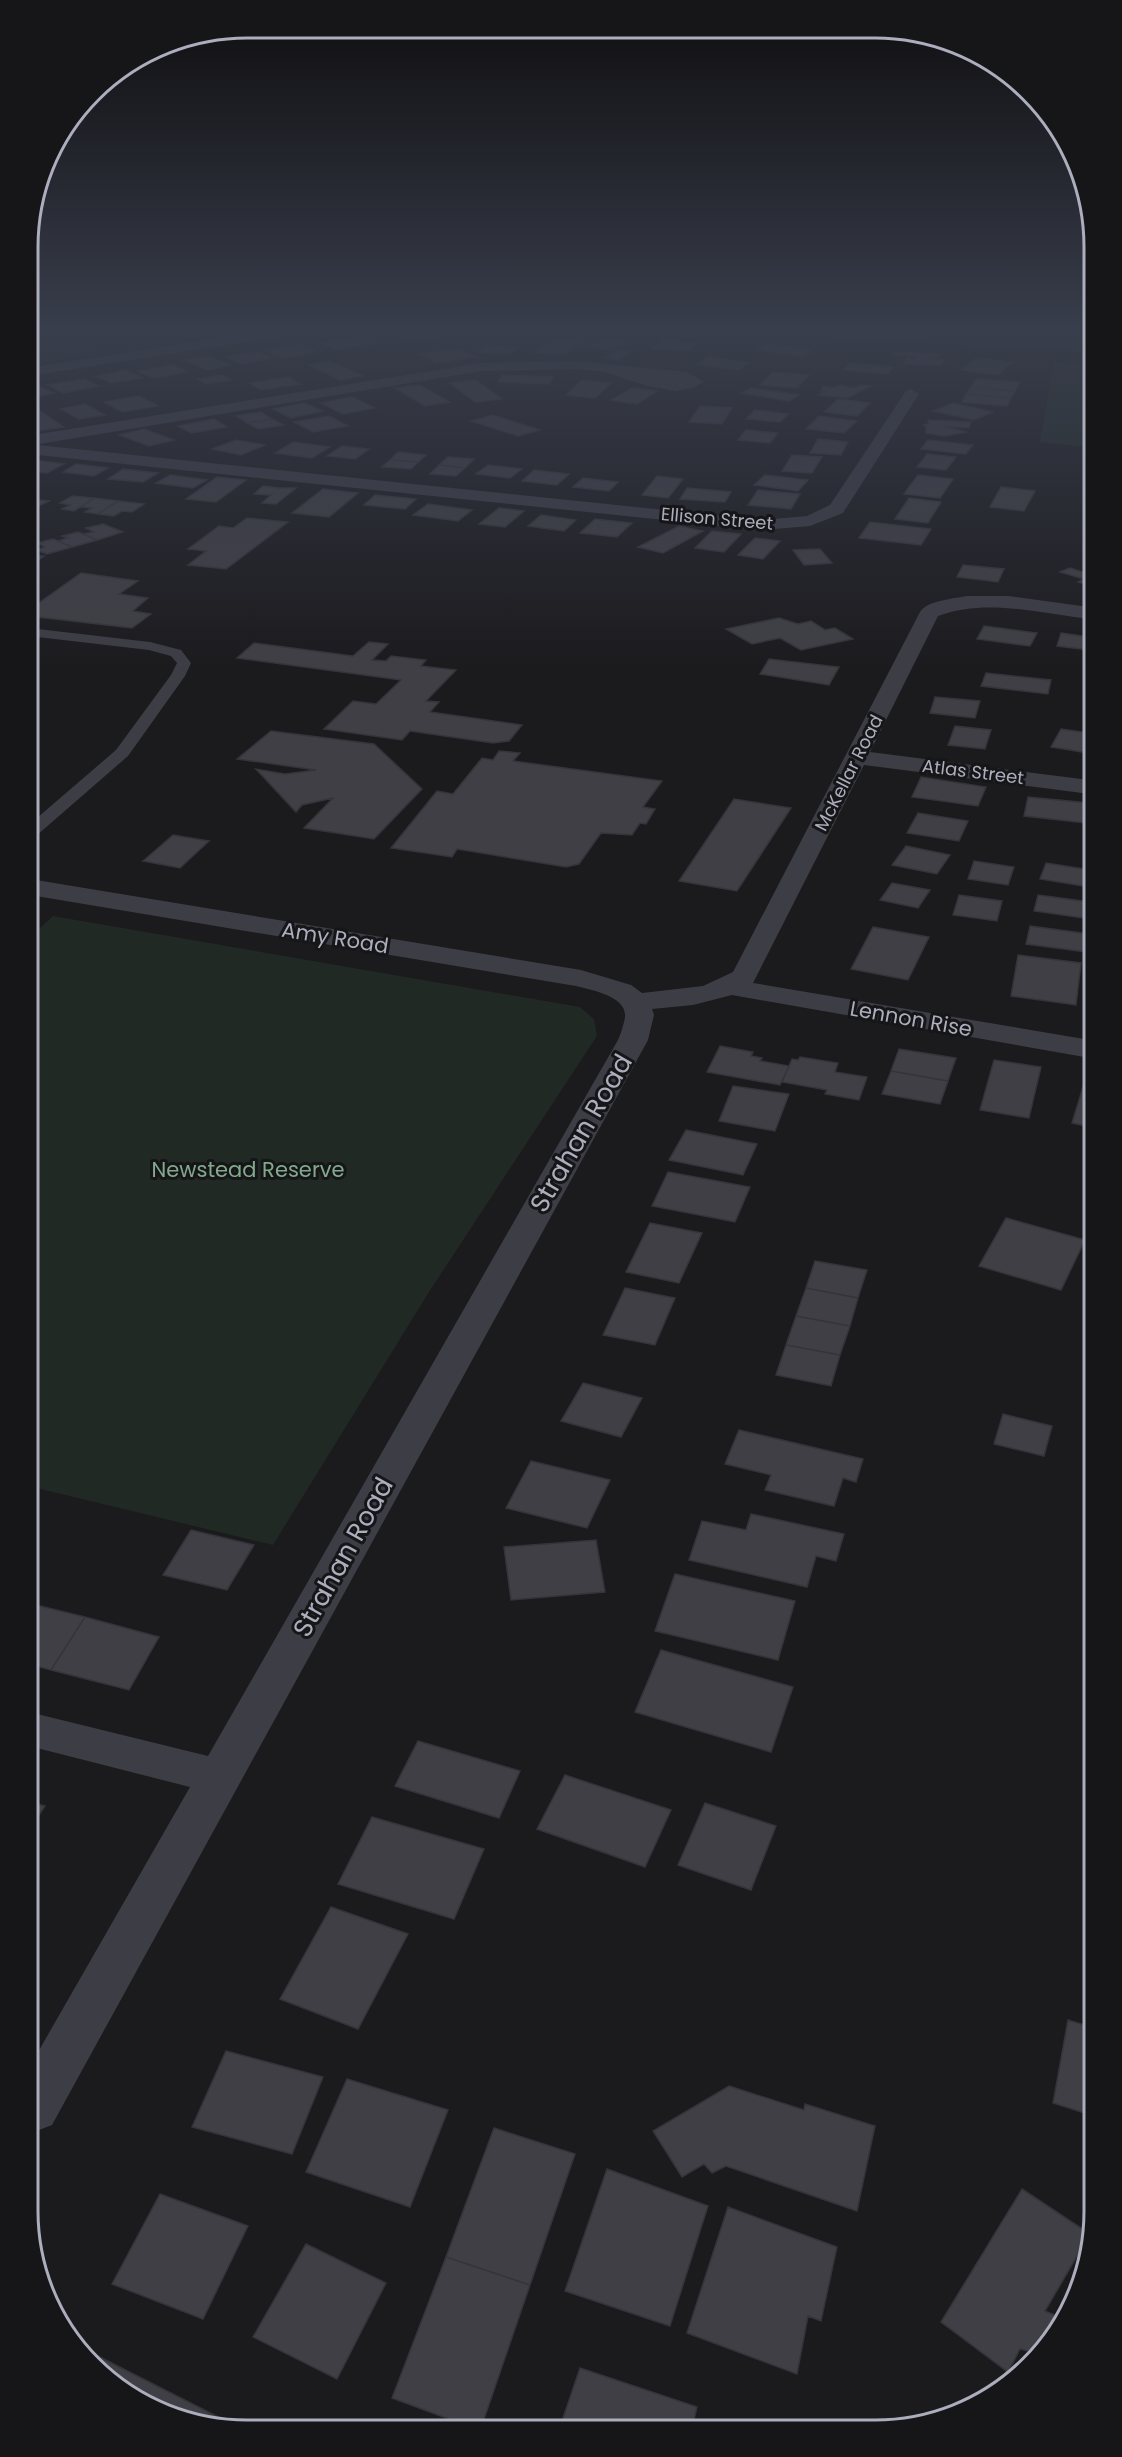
<svg xmlns="http://www.w3.org/2000/svg" width="1122" height="2457" font-family="Poppins,sans-serif">
<rect width="100%" height="100%" fill="#1b1a1d"/>
<path fill="#27262b" d="M28 329H60L99 354 28 365Z"/>
<path fill="#202923" d="M692 329H1088V353L1049 350Z
M1054 361 1088 367V447L1040 442Z
M53 916 580 1007 594 1019 597 1036 429 1292 273 1545 32 1487 30 937Z"/>
<path fill="#403f45" stroke="#35343a" stroke-width="1.5" d="M89 329H149L100 336Z
M390 329H425L437 336 410 340Z
M592 329 628 332 623 337 588 333Z
M366 336 380 342 335 350 321 343Z
M556 338 584 340 564 355 536 352Z
M610 338 630 343 608 350 587 346Z
M663 340 698 343 687 351 652 348Z
M300 344 317 352 283 358 266 350Z
M767 344 813 350 803 356 757 350Z
M485 345 517 348 508 355 477 352Z
M460 349 476 357 436 363 420 354Z
M617 350 632 351 619 360 604 358Z
M258 352 272 358 240 364 226 357Z
M893 352 939 354 938 357H929L928 359 944 360 941 365 904 364 907 358 914 359 915 356 892 355Z
M209 356 231 365 207 370 185 360Z
M708 357 750 363 739 370 696 365Z
M976 358 1012 362 998 375 961 370Z
M330 361 363 376 340 380 308 365Z
M850 363 894 367 888 374 843 370Z
M173 365 188 372 153 378 138 371Z
M126 370 142 378 111 383 96 376Z
M773 372 809 375 797 388 760 385Z
M222 375 231 380 206 384 198 379Z
M502 375 553 377 549 384 498 382Z
M288 377 301 384 261 390 249 383Z
M84 379 99 386 63 393 48 385Z
M976 379 1020 382 1015 391 971 387Z
M476 380 502 399 475 402 450 383Z
M582 380 611 383 595 398 566 395Z
M420 385 450 402 425 406 395 388Z
M840 385 854 388 861 385 871 386 847 398 818 395 826 391H821L823 386 833 388Z
M40 387 54 393 28 398V389Z
M971 387 1015 391 1011 398 966 394Z
M632 388 657 391 637 404 611 400Z
M751 388 799 395 789 401 742 393Z
M966 394 1011 398 1007 406 962 402Z
M139 396 158 406 122 412 104 402Z
M352 397 375 408 343 414 321 403Z
M838 399 870 403 857 416 824 412Z
M304 403 323 411 291 418 273 409Z
M953 403 993 412 974 420 933 411Z
M85 404 105 415 79 419 60 409Z
M700 406 732 408 722 424 689 422Z
M36 408 64 427 37 431 28 424V409Z
M755 410 789 414 780 422 746 419Z
M261 412 272 419 247 423 236 416Z
M493 415 540 430 518 436 471 421Z
M329 416 348 426 313 432 294 422Z
M819 416 857 421 844 433 806 429Z
M214 419 227 427 191 433 178 426Z
M272 419 284 425 258 429 247 423Z
M928 420 971 422 969 428 943 426 967 432 944 436 926 433V427L923 425 929 424Z
M144 429 174 440 149 446 119 435Z
M746 430 778 433 770 443 738 440Z
M818 439 848 442 841 455 810 453Z
M236 440 265 445 241 455 212 449Z
M928 440 973 445 966 454 921 449Z
M293 442 330 447 312 458 275 453Z
M342 446 369 449 355 459 327 456Z
M398 452 426 455 418 462 390 460Z
M927 454 956 457 946 470 917 467Z
M792 455 822 457 812 473 782 471Z
M448 457 474 459 465 468 439 465Z
M28 459 64 464 47 473 28 471Z
M390 460 418 462 411 469 382 467Z
M76 464 108 468 94 476 63 472Z
M439 465 465 468 456 476 430 474Z
M488 465 522 469 510 478 476 474Z
M123 469 158 473 143 482 108 479Z
M534 470 569 474 557 485 522 481Z
M170 475 207 480 193 488 156 483Z
M765 475 808 480 798 491 754 485Z
M918 475 953 479 940 498 904 494Z
M657 476 683 479 668 498 642 495Z
M217 477 246 480 216 502 186 499Z
M583 478 618 482 609 491 573 487Z
M263 486 279 488H296L276 504 262 503 271 495 254 494Z
M1001 487 1035 491 1024 511 990 507Z
M687 488 731 492 725 502 680 499Z
M323 489 358 493 329 517 292 513Z
M758 490 800 494 791 509 748 505Z
M375 495 416 499 405 509 364 505Z
M72 496 94 498 74 511 62 509 70 505 60 503Z
M94 498 118 501 98 514 85 512 92 508 81 507Z
M909 498 941 502 928 523 895 519Z
M28 499 49 501 28 511Z
M118 501 144 504 132 512 122 511 114 516 98 514Z
M428 504 472 510 458 521 413 515Z
M499 508 524 511 505 527 479 524Z
M541 515 576 520 564 531 528 526Z
M247 518 288 522 226 569 188 565 206 551 188 549 219 526 233 528Z
M595 519 632 523 617 537 580 533Z
M870 522 931 529 921 545 859 538Z
M103 524 123 532 97 540 84 534 94 532 86 528Z
M679 526 703 531 663 553 638 547Z
M712 531 741 534 724 552 695 548Z
M78 532 97 540 72 547 58 541 68 538 62 536Z
M755 538 780 541 763 559 738 555Z
M53 539 58 541 72 547 47 554 36 550 45 547 37 543Z
M820 549 832 563 804 565 793 550Z
M29 555 44 556 30 566Z
M963 565 1004 569 998 582 957 577Z
M1070 568 1089 574V585L1078 582 1084 579 1060 572Z
M81 573 138 581 119 594 148 598 133 611 151 614 132 628 29 616V610Z
M779 618 798 624 811 621 825 630 835 628 853 639 801 650 780 638 752 644 726 629Z
M984 626 1037 633 1030 646 977 639Z
M1061 633 1089 637V650L1057 646Z
M369 642 388 644 372 660 386 661 391 656 426 660 421 666 456 670 426 701 439 702 430 712 522 725 509 741 493 743 410 731 402 740 324 729 353 701 376 704 401 680 237 658 254 643 353 656Z
M769 659 839 667 829 685 760 674Z
M986 673 1051 680 1048 694 981 686Z
M935 697 980 701 975 718 930 713Z
M955 726 991 730 985 749 948 745Z
M1061 729 1089 733V753L1051 747Z
M271 731 374 744 422 789 374 839 304 828 333 798 302 805 296 812 256 769 285 774 316 770 237 759Z
M499 751 520 753 513 761 662 781 643 807 655 809 646 824 640 823 632 835 601 833 579 864 566 867 457 849 452 857 391 848 437 791 453 794 482 758 493 760Z
M921 777 986 787 978 806 912 797Z
M1028 797 1089 803 1086 823 1024 816Z
M734 799 791 808 737 891 679 881Z
M918 813 968 821 959 841 907 833Z
M173 835 209 841 180 868 143 861Z
M906 846 950 855 937 874 892 865Z
M974 861 1014 867 1008 885 968 879Z
M1046 863 1090 870V887L1040 879Z
M892 883 930 890 918 908 880 900Z
M959 895 1002 901 997 921 953 915Z
M1038 895 1090 902V919L1034 911Z
M1030 926 1089 934 1086 952 1026 944Z
M873 927 929 937 908 980 851 969Z
M1018 955 1081 963 1076 1005 1011 996Z
M720 1046 753 1052 751 1056 762 1058 760 1061 789 1066 780 1085 707 1072Z
M899 1049 956 1058 948 1081 891 1071Z
M800 1057 838 1063 835 1072 867 1077 859 1100 825 1094 827 1090 782 1082 792 1059 798 1060Z
M994 1060 1041 1067 1029 1118 980 1110Z
M891 1071 948 1081 940 1104 882 1094Z
M1086 1077 1091 1078V1127L1072 1123Z
M733 1086 789 1094 775 1131 719 1121Z
M686 1130 757 1144 743 1175 669 1160Z
M668 1172 750 1187 735 1222 652 1206Z
M1006 1218 1085 1240 1061 1290 979 1266Z
M650 1223 702 1233 679 1283 626 1272Z
M815 1261 867 1270 858 1298 806 1288Z
M625 1288 675 1298 655 1345 603 1335Z
M806 1288 858 1298 850 1326 796 1316Z
M796 1316 850 1326 840 1355 786 1345Z
M786 1345 840 1355 831 1386 776 1375Z
M583 1383 642 1398 621 1437 561 1421Z
M1003 1414 1052 1426 1044 1456 994 1444Z
M739 1430 863 1459 856 1482 843 1478 834 1506 765 1490 771 1475 725 1464Z
M531 1461 610 1480 587 1528 506 1508Z
M751 1514 844 1534 836 1561 816 1556 807 1587 689 1560 702 1521 746 1530Z
M191 1530 254 1545 227 1590 163 1575Z
M596 1540 605 1592 511 1600 504 1547Z
M675 1574 795 1601 778 1660 655 1631Z
M32 1604 85 1617 51 1670 32 1665Z
M85 1617 159 1637 129 1690 51 1670Z
M661 1650 793 1687 771 1752 635 1712Z
M418 1741 520 1771 499 1818 395 1786Z
M565 1775 671 1810 645 1867 537 1829Z
M33 1803 45 1806 33 1824Z
M705 1803 776 1826 751 1890 678 1865Z
M372 1817 484 1849 454 1919 338 1884Z
M331 1907 408 1934 358 2029 280 1999Z
M1068 2020 1094 2028V2116L1053 2103Z
M226 2051 323 2077 292 2154 192 2127Z
M347 2079 448 2110 410 2207 306 2172Z
M729 2086 804 2110 805 2104 875 2126 857 2211 726 2166 712 2173 704 2164 682 2177 653 2131Z
M494 2128 575 2154 530 2285 446 2257Z
M607 2169 708 2206 670 2326 565 2291Z
M1022 2189 1090 2234 1045 2311 1057 2316 1056 2330 1041 2354 1020 2349 1008 2372 941 2322Z
M160 2194 248 2226 203 2319 112 2284Z
M728 2207 837 2247 821 2321 808 2316 797 2374 687 2333Z
M306 2244 386 2283 337 2379 253 2337Z
M446 2257 530 2285 482 2425H465L392 2398Z
M86 2350 232 2424 204 2426 150 2407 102 2375 83 2354Z
M580 2368 697 2407 693 2424H561Z"/>
<g fill="none" stroke-linecap="round" stroke-linejoin="round">
<path fill="#3d3d45" fill-rule="evenodd" d="M29 628 150 642 181 650 191 663 185 676 128 756 36 836 30 837V824L116 750 171 675 177 663 171 656 149 650 29 636Z"/>
<path fill="#3d3d45" fill-rule="evenodd" d="M577 361 687 372 704 382 692 388 676 391 647 386 605 372 577 369 482 371 39 444 31 439 39 434 482 363Z
M911 389 919 394 843 513 810 526 761 530 28 454V444L761 520 807 516 830 505 906 391Z
M967 596H1008L1089 607V619C1040 613 986 598 938 616L870 752 1089 780 1090 794 864 765 753 983 1090 1040V1058L732 995 693 1005 652 1009 654 1015 648 1040 52 2125 34 2132V2059L190 1787 33 1747V1713L208 1756 618 1040C621 1033 624 1024 625 1017 627 996 591 990 576 986L30 895V879L581 970 631 985 642 993 703 986 733 972 920 612C928 600 953 599 967 596Z"/>
<path fill="#3d3d45" fill-rule="evenodd" d="M275 329H311L304 333 28 376V368Z"/>
</g>
<linearGradient id="sky" x2="0" y2="1"><stop stop-color="#0f0e10"/><stop offset="0.49" stop-color="#393e4c"/><stop offset="1" stop-color="#393e4c" stop-opacity="0"/></linearGradient>
<rect width="1122" height="673" fill="url(#sky)"/>
<g text-anchor="middle" stroke-width="6" stroke-linejoin="round" paint-order="stroke">
<g font-size="18" fill="#acaebe" stroke="#161518">
<text transform="translate(717 519) rotate(5)" y="6">Ellison Street</text>
<text transform="translate(973 772) rotate(7)" y="6">Atlas Street</text>
<text transform="translate(849 773) rotate(-63)" y="6">McKellar Road</text>
</g>
<g font-size="21" fill="#acaebe" stroke="#161518">
<text transform="translate(335 938) rotate(9)" y="7">Amy Road</text>
<text transform="translate(911 1019) rotate(10)" y="7">Lennon Rise</text>
</g>
<g font-size="21" fill="#81aa8d" stroke="#161518">
<text x="248" y="1177">Newstead Reserve</text>
</g>
<g font-size="26" fill="#acaebe" stroke="#161518">
<text transform="translate(581 1133) rotate(-60)" y="9">Strahan Road</text>
<text transform="translate(343 1557) rotate(-61)" y="9">Strahan Road</text>
</g>
</g>
<path d="M0 0H1122V2457H0ZM247 38H875A209 209 0 0 1 1084 247V2211A209 209 0 0 1 875 2420H247A209 209 0 0 1 38 2211V247A209 209 0 0 1 247 38Z" fill="#161518" fill-rule="evenodd"/>
<path fill="none" stroke="#acaebe" stroke-width="3" d="M247 38H875A209 209 0 0 1 1084 247V2211A209 209 0 0 1 875 2420H247A209 209 0 0 1 38 2211V247A209 209 0 0 1 247 38Z"/>
</svg>
